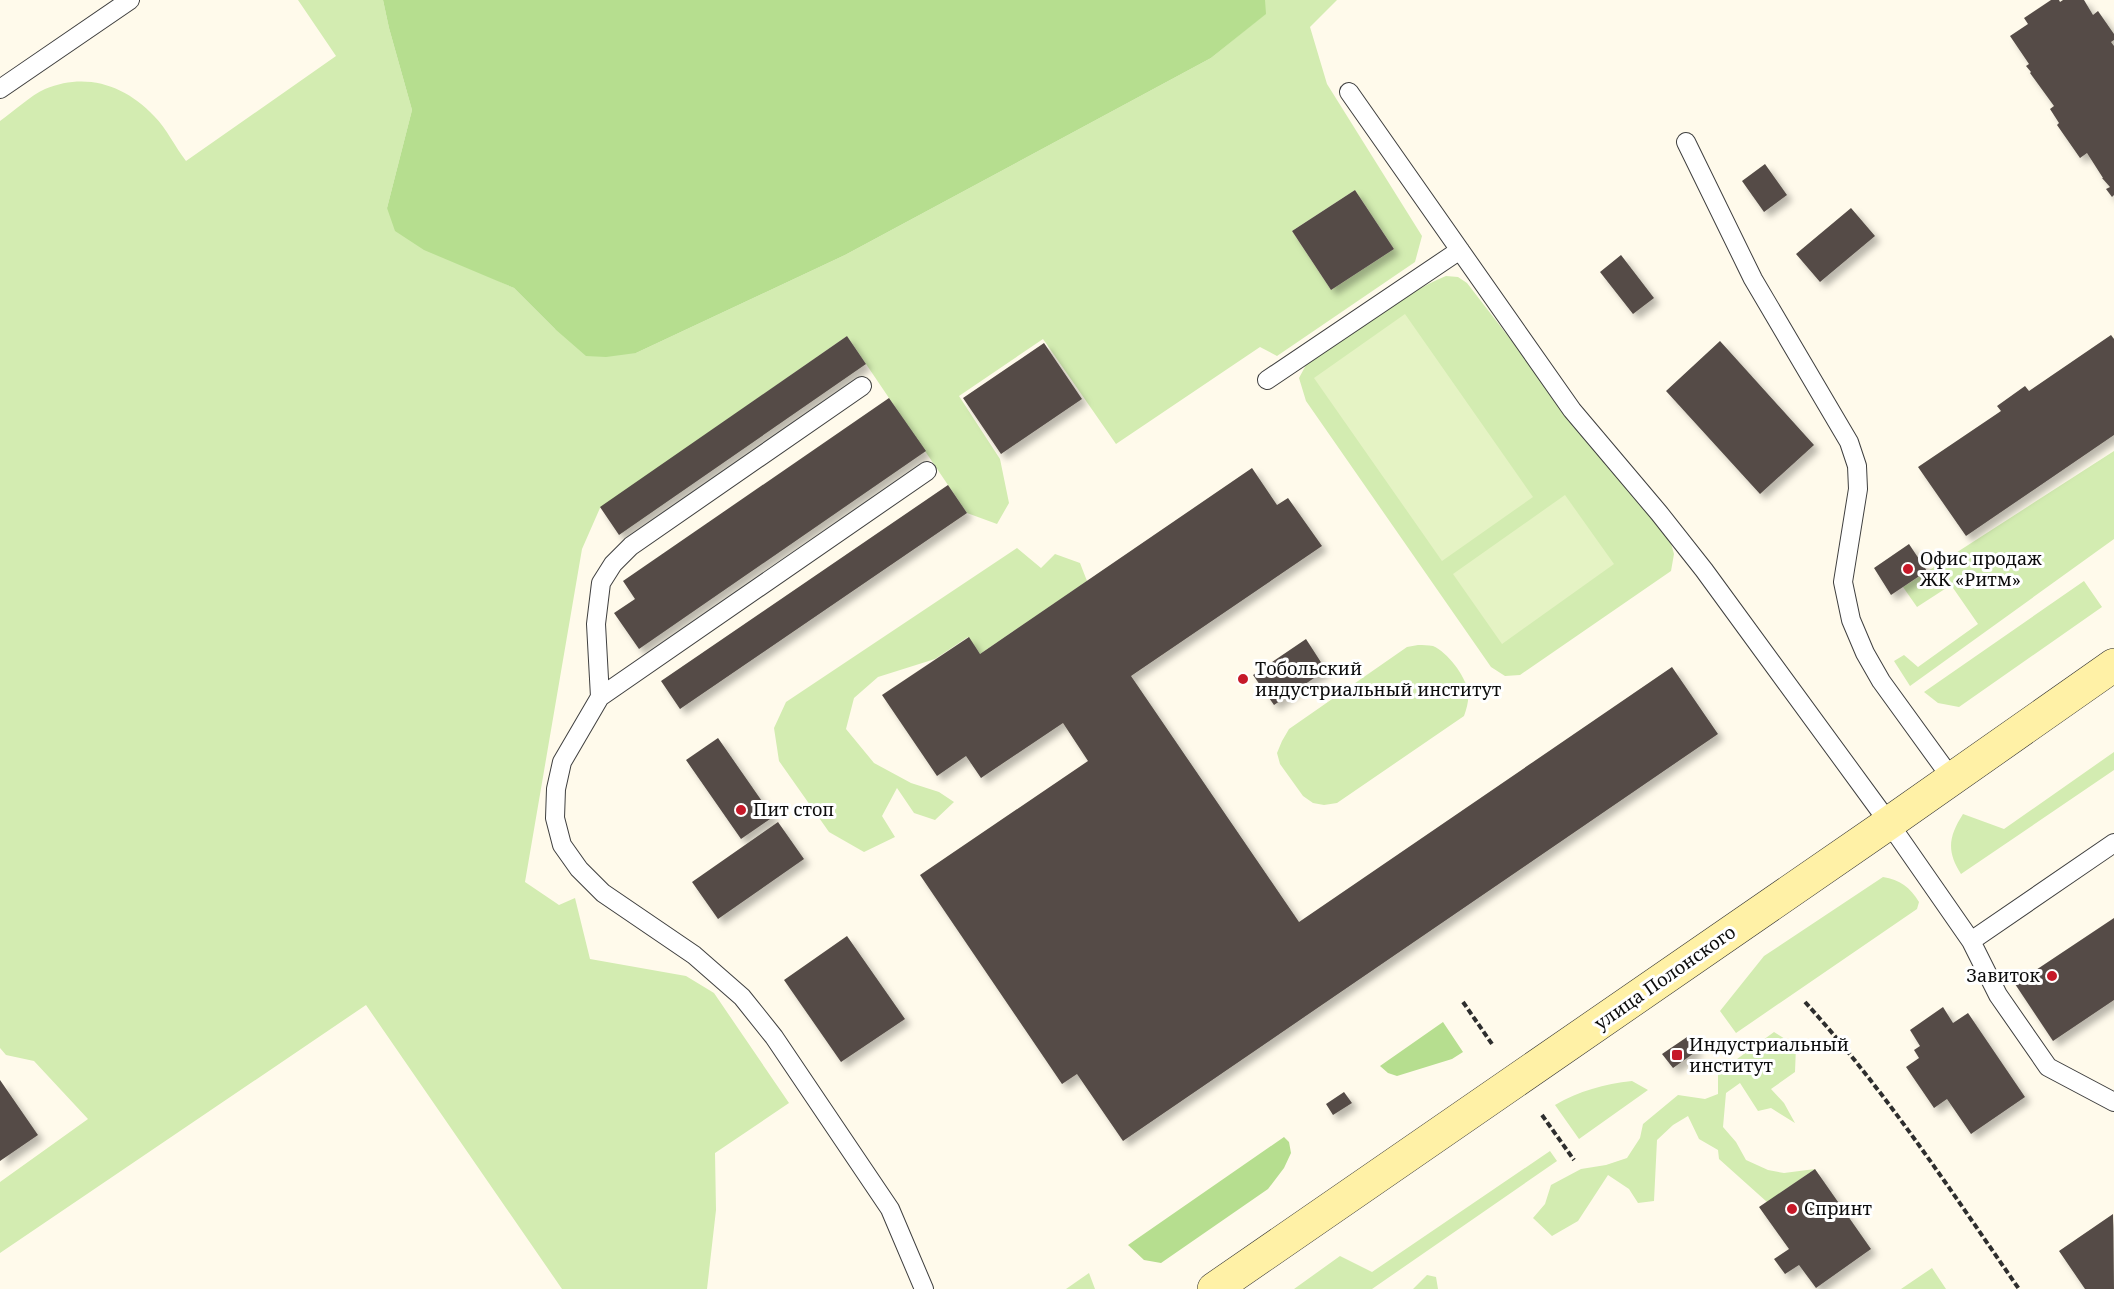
<svg xmlns="http://www.w3.org/2000/svg" width="2114" height="1289" font-family="'Noto Serif',serif">
<defs>
<filter id="shadow"><feDropShadow dx="5.5" dy="5.5" stdDeviation="3" flood-color="#0004"/></filter>
</defs>
<rect width="100%" height="100%" fill="#fffaeb"/>
<path fill="#d3ecb1" fill-rule="evenodd" d="M298 0H383L389 28 412 110 387 208 473 269 514 288 555 329 636 353 845 255 1211 58 1265 14V0H1337L1310 27 1327 84 1422 236 1415 262 1277 356 1260 347 1116 444 1043 339 959 396 1000 459 1009 503 997 524 967 513 847 336 600 508 582 549 525 882 559 905 575 898 590 959 686 976 714 993 789 1103 715 1153 716 1210 707 1289H562L366 1005 0 1253V1182L88 1119 34 1061 6 1055 0 1048V121C13 112 31 95 45 89 86 72 125 85 154 116 167 129 175 147 186 161L336 56ZM1355 190 1394 249 1331 290 1292 231Z
M1446 276 1458 277 1467 283 1511 340 1563 412 1670 540 1674 554 1671 571 1520 675 1505 676 1491 667 1306 401 1299 378 1306 365C1348 336 1400 295 1446 276Z
M2114 451V539L1910 686 1894 661 1904 655 1918 667 1978 624 1951 585 1917 607 1903 587Z
M1017 548 1041 568 1055 554 1080 563 1087 581 980 654 968 637 935 659 878 677 854 698 846 729 874 763 911 783 939 792 954 802 935 820 914 813 897 788 882 816 895 837 864 852 829 832 779 761 774 728 786 702Z
M2084 581 2102 607 1959 707 1938 703 1924 692Z
M1418 645C1423 645 1428 645 1433 646 1447 652 1466 676 1468 692 1469 700 1467 708 1464 716L1337 803 1324 805 1313 803 1303 796 1280 764 1277 753 1282 741 1289 729 1407 647Z
M2114 752V770L1961 874C1946 851 1949 836 1963 814L2004 829Z
M1883 877C1900 880 1910 887 1919 902L1917 909 1736 1033 1720 1011 1764 956Z
M1774 1032 1796 1046 1795 1072 1771 1089 1784 1103 1795 1123 1771 1108 1758 1111 1740 1083 1726 1093 1723 1127 1736 1142 1746 1160 1768 1170 1784 1173 1815 1169 1767 1202 1719 1159 1718 1150 1699 1139 1688 1116 1673 1125 1657 1140 1654 1201 1638 1203 1629 1189 1608 1175 1578 1221 1552 1236 1533 1218 1545 1204 1551 1185 1581 1169 1606 1165 1627 1158 1640 1138 1643 1124 1678 1095 1705 1099 1718 1094V1073Z
M1632 1081 1648 1090 1579 1139 1555 1105C1579 1091 1604 1084 1632 1081Z
M1550 1151 1557 1161 1372 1289H1294L1340 1256 1372 1272Z
M1932 1268 1946 1289H1901Z
M1089 1273 1095 1289H1066Z
M1427 1275 1436 1277 1438 1289H1413Z"/>
<path fill="#b6de8f" d="M383 0H1265L1266 14 1211 58 845 255 636 353 606 357 586 356 555 329 514 288 424 250 395 231 387 208 412 110 389 28Z
M1443 1022 1463 1052 1452 1059 1397 1076 1388 1073 1380 1066Z
M1284 1137 1289 1142 1291 1153 1284 1168 1268 1189 1161 1263 1144 1260 1128 1245Z"/>
<path fill="#e5f3c4" d="M1405 314 1533 497 1442 561 1314 378Z
M1565 495 1614 564 1502 644 1453 574Z"/>
<path fill="#554c47" filter="url(#shadow)" d="M2051 0H2059L2060 2 2063 0H2084L2093 15 2098 11 2114 34V40L2111 42 2114 46V195L2112 197 2106 189 2110 187 2102 178H2103L2087 153 2080 158 2057 125 2059 123 2050 109 2054 106 2030 73 2031 72 2026 66 2029 64 2010 36 2028 24 2024 18Z
M1765 164 1787 195 1764 212 1742 181Z
M1355 190 1394 249 1331 290 1292 231Z
M1851 208 1875 236 1820 282 1796 254Z
M1621 255 1654 298 1633 314 1600 272Z
M2111 335 2114 339V435L1966 536 1918 467 2001 411 1997 406 2025 386 2029 391Z
M847 336 866 364 619 535 600 507Z
M1720 341 1814 445 1760 494 1666 391Z
M1044 343 1082 399 1001 454 963 398Z
M889 398 926 451 639 649 614 613 635 599 623 581Z
M1252 468 1277 505 1288 498 1322 546 1131 676 1299 922 1672 667 1718 734 1123 1141 1077 1074 1062 1084 920 875 1088 761 1063 723 981 778 966 756 937 776 882 695 969 637 980 654Z
M948 485 967 513 680 709 661 681Z
M1909 544 1927 571 1891 595 1874 568Z
M1306 639 1326 670 1274 705 1253 675Z
M718 738 773 817 741 839 686 760Z
M778 822 804 859 718 919 692 882Z
M2114 918V1000L2053 1041 2015 984Z
M847 936 905 1019 841 1062 784 980Z
M1943 1007 1953 1023 1968 1013 2025 1097 1971 1134 1947 1099 1934 1108 1906 1067 1919 1058 1914 1050 1920 1046 1910 1030Z
M1687 1037 1697 1051 1673 1068 1662 1054Z
M0 1080 38 1135 0 1161Z
M1344 1092 1352 1103 1333 1115 1326 1104Z
M1815 1169 1871 1249 1816 1288 1799 1265 1785 1274 1774 1259 1789 1249 1759 1207Z
M2113 1214 2114 1289H2085L2059 1251Z"/>
<g fill="none" stroke-linecap="round" stroke-linejoin="round">
<defs>
<path id="lane" d="M0 89 130 0
M1349 92 1572 410 1659 513 1704 570 1889 823 1971 941 1998 995 2048 1067 2114 1102
M1686 142 1753 279 1849 442 1857 466 1858 489 1843 582 1851 620 1865 653 1881 681 1952 779
M1267 380 1460 250
M600 697 596 624 601 583 613 564 631 546 862 386
M1971 941 2114 843
M924 1289 890 1209 774 1037 742 997 694 955 603 893 579 869 562 845 555 818 556 789 562 762 600 697 927 471"/>
<path id="secondary" d="M1214 1289 1889 823 2114 665"/>
</defs>
<use href="#lane" stroke="#3f3f3f" stroke-width="20"/>
<use href="#secondary" stroke="#2e2e2e" stroke-width="34"/>
<path stroke="#2e2e2e" stroke-width="4" stroke-dasharray="6 3" stroke-linecap="butt" d="M1463 1002 1492 1044
M1805 1002C1885 1090 1951 1191 2019 1289
M1542 1115 1574 1160"/>
<use href="#lane" stroke="#fff" stroke-width="18"/>
<use href="#secondary" stroke="#fff1a6" stroke-width="33"/>
</g>
<g fill="#c61929" stroke="#fff" stroke-width="2">
<circle cx="1908" cy="569" r="6"/>
<circle cx="1243" cy="679" r="6"/>
<circle cx="741" cy="810" r="6"/>
<circle cx="2052" cy="976" r="6"/>
<rect x="1671" y="1049" width="12" height="12" rx="3"/>
<circle cx="1792" cy="1209" r="6"/>
</g>
<g text-anchor="middle" stroke-width="6" stroke-linejoin="round" paint-order="stroke">
<g font-size="18" fill="#0c0c0c" stroke="#fff" text-anchor="start">
<text x="1920" y="565">Офис продаж<tspan x="1920" dy="21">ЖК «Ритм»</tspan></text>
<text x="1255" y="675">Тобольский<tspan x="1255" dy="21">индустриальный институт</tspan></text>
<text x="753" y="816">Пит стоп</text>
<text x="2040" y="982" text-anchor="end">Завиток</text>
<text x="1689" y="1051">Индустриальный<tspan x="1689" dy="21">институт</tspan></text>
<text x="1804" y="1215">Спринт</text>
</g>
<g font-size="18" fill="#0c0c0c" stroke="#fff">
<text transform="translate(1665 978) rotate(-35)" y="6">улица Полонского</text>
</g>
</g>
</svg>
